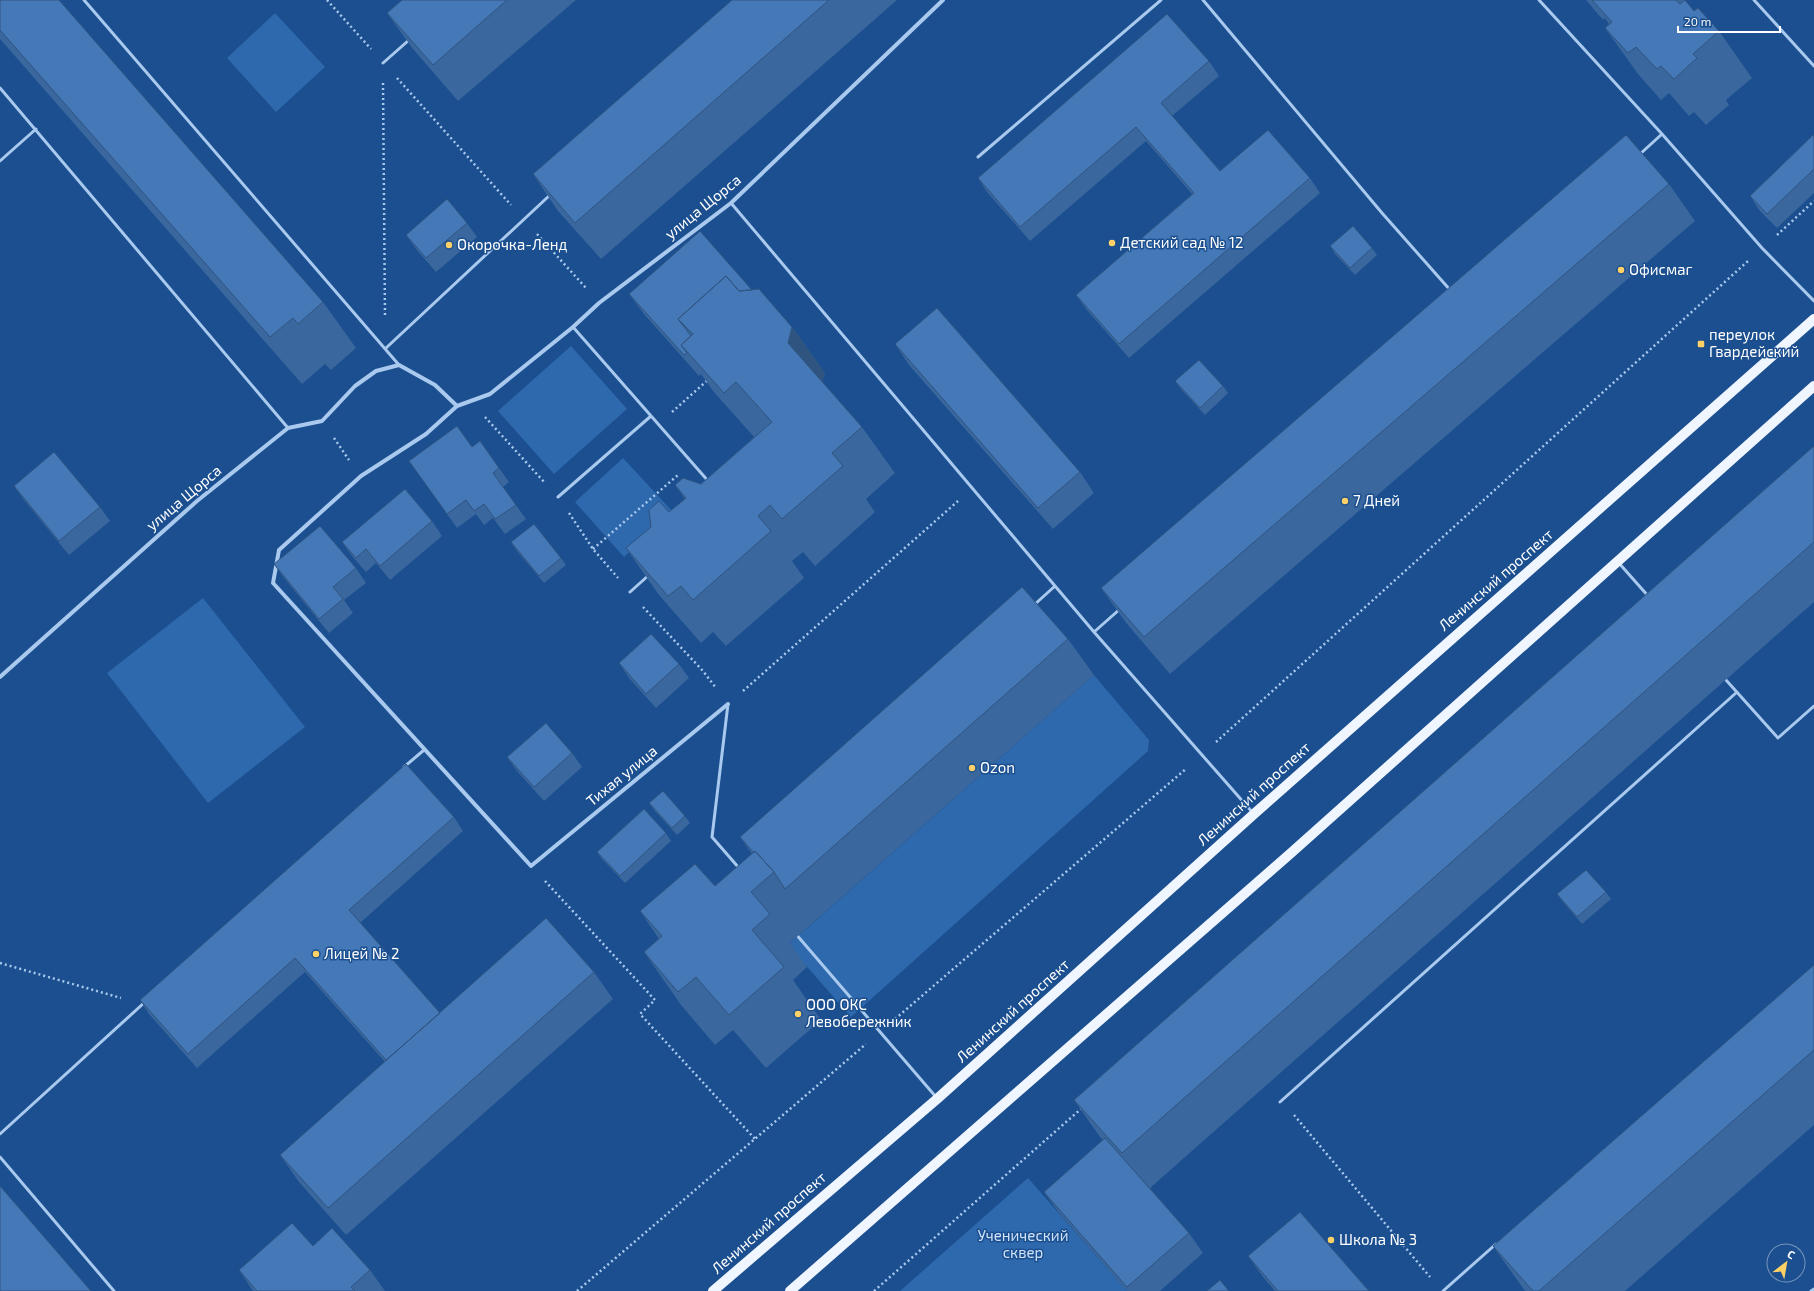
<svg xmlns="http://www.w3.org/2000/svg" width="1814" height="1291" font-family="'Exo 2',sans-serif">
<rect width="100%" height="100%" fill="#1b4f8f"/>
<path fill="#2e69ad" d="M275 13 325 67 276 112 227 58Z
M571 346 627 409 554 474 498 411Z
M623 458 673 512 624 557 575 502Z
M203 598 305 727 208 803 107 673Z
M1094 675 1149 740 1148 751 851 1017 788 945Z
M1028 1178 1127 1291H900Z"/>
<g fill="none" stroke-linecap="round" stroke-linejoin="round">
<path stroke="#a9c9ee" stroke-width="2.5" stroke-dasharray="2 3" stroke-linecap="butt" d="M327 0 371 49
M397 78 511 205
M383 83 385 318
M537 234 586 288
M1777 235 1814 201
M672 412 709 379
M485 417 545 483
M334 438 349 460
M569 513 593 549 618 578
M593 549 678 475
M643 607 703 671 716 688
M743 691 958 501
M1216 742 1748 261
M545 881 655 1000 640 1014 755 1139
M0 963 121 998
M895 1019 1187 768
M1294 1115 1430 1277
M577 1291 866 1044
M874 1291 1082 1108"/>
<path stroke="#a9c9ee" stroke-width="3" d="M84 0 399 365
M1203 0 1382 213 1451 291
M1539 0 1662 134 1762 248 1814 301
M1754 0 1814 66
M383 63 409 40
M0 88 288 428
M1639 155 1662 134
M978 157 1161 0
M0 161 36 129
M731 203 1094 632 1253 813
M573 327 709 482
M386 348 550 195
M558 497 651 416
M1618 562 1649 597
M630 592 649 575
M1034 605 1055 586
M1094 632 1120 609
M1726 680 1778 738 1814 706
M728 704 712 837 739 868
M404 767 424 750
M795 933 936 1097
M1280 1102 1737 692
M0 1134 145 1002
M0 1157 114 1291
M1443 1291 1496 1244
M1811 1291 1814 1289"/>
<path stroke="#a9c9ee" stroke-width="4" d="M0 677 197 501 288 428 322 421 355 386 376 371 399 365 435 385 457 406
M728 704 531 866 273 583 279 550 361 476 426 434 457 406 490 394 573 327 599 303 731 203 943 0"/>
<path stroke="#f0f6ff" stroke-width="10" d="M713 1291 937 1099 1254 814 1814 319
M790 1291 1291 853 1814 386"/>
</g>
<path fill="#3a679d" d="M0 0 323 302 356 348 331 370 325 364 302 384 0 39Z
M402 0H576L458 101 413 49 387 13Z
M732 0H897L601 259 558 211 533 174Z
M1586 0H1685L1694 11 1719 31 1752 78 1726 100 1729 105 1706 125 1694 112 1689 116 1669 93 1661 100 1638 74 1605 28 1609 24 1605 18 1603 20Z
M1209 61 1219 76 1172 116 1220 171 1310 178 1320 193 1129 358 1086 309 1076 295 1192 194 1146 141 1030 241 987 192 978 178Z
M1814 137V193L1777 228 1759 210 1750 196Z
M1669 184 1695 221 1170 674 1127 624 1101 588Z
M467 223 477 237 436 272 416 249 406 235Z
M1330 246 1372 248 1377 255 1355 275 1335 254Z
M752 290 792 327 825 373 822 382 862 427 895 473 866 499 875 512 815 566 803 552 792 561 804 578 726 646 713 632 701 643 659 595 626 548 685 499 675 485 701 484 754 437 713 391 701 374 699 376 644 314 629 294Z
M895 344 1080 472 1094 493 1053 529 909 365Z
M1175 381 1223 386 1228 393 1205 415 1180 388Z
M480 441 509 482 503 487 526 519 505 534 493 518 484 525 476 514 457 528 409 461 472 447Z
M1814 446V602L1150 1188 1189 1233 1203 1253 1160 1291H1127L1059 1213 1044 1192 1103 1140 1100 1137 1074 1100Z
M14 486 100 507 110 521 69 555 24 500Z
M432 521 442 536 390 580 376 563 366 572 352 556 342 542Z
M511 542 561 558 566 565 544 583 516 550Z
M274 564 356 568 366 583 344 600 353 613 329 633 284 578Z
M1068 639 1094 675 790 943 807 967 793 980 821 1020 766 1068 733 1030 715 1045 681 1005 644 952 659 939 640 911 715 886 752 854 740 837Z
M619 663 679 664 689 678 656 708 629 678Z
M572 753 582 767 544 801 517 771 507 757Z
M649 803 685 816 690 823 677 835 654 810Z
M454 817 463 831 360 923 440 1013 594 972 613 999 346 1235 299 1182 280 1155 385 1062 305 972 197 1068 149 1014 140 1000Z
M666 833 671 841 625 883 602 859 597 852Z
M1606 892 1611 899 1582 924 1562 901 1557 894Z
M1814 965V1125L1625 1291H1525L1493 1246Z
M313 1246 370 1270 385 1291H253L239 1270Z
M1248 1256 1369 1291H1275L1263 1277Z"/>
<path fill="#305480" d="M792 327 825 373 820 389 788 343Z"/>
<path fill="#4478b7" stroke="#305480" d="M0 0H59L323 302 298 324 293 318 270 337 0 30Z
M402 0H507L433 65 387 13Z
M732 0H829L575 223 533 174Z
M1592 0H1676L1680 4 1685 0 1694 11 1698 8 1719 31 1693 54 1697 58 1674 79 1661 66 1657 69 1636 47 1628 53 1605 28 1612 22Z
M1167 14 1209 61 1161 103 1220 171 1268 130 1310 178 1119 344 1076 295 1194 193 1136 127 1020 227 978 178Z
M1626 135 1669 184 1144 637 1101 588Z
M1813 135 1814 137V169L1767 214 1750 196Z
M447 199 467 223 426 258 406 235Z
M1353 226 1372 248 1350 268 1330 246Z
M700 231 752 290 739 291 726 276 678 319 691 336 681 345 687 353 684 355 629 294Z
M726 276 739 291 759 289 792 327 788 343 862 427 832 453 843 466 782 519 770 505 758 516 771 531 693 600 681 586 668 596 626 548 651 527 649 510 659 501 669 512 686 498 675 485 683 478 701 484 772 422 736 382 724 393 681 345 693 334 678 319Z
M937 308 1080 472 1038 508 895 344Z
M1199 360 1223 386 1200 408 1175 381Z
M457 426 472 447 480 441 499 468 493 473 516 505 495 519 484 504 474 511 466 500 447 514 409 461Z
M1814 446V542L1122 1153 1074 1100Z
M54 452 100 507 59 541 14 486Z
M405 489 432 521 380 566 366 549 356 558 342 542Z
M534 524 561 558 539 576 511 542Z
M320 526 356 568 333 587 343 599 319 619 274 564Z
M1022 587 1068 639 785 889 774 872 755 851 754 853 740 837Z
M651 634 679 664 646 694 619 663Z
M546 723 572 753 534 787 507 757Z
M406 764 454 817 349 910 440 1013 386 1060 295 958 188 1054 140 1000Z
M663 791 685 816 672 828 649 803Z
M644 809 666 833 620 876 597 852Z
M755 851 774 872 751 892 770 914 752 930 784 967 729 1015 696 977 678 992 644 952 662 936 640 911 695 864 715 886Z
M1586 870 1606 892 1577 917 1557 894Z
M546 918 594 972 328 1208 280 1155Z
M1814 965V1050L1539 1291H1533L1493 1246Z
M1105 1138 1189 1233 1127 1287 1044 1192Z
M0 1186 91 1291H0Z
M1300 1212 1369 1291H1278L1248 1256Z
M292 1223 313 1246 332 1228 370 1270 351 1287 355 1291H257L239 1270Z
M1220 1280 1229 1291H1207Z"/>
<g fill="#ffd166" stroke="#1b4f8f" stroke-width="1.5">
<circle cx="1112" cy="243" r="4"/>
<circle cx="449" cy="245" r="4"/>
<circle cx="1621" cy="270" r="4"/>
<rect x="1697" y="340" width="8" height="8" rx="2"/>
<circle cx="1345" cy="501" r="4"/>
<circle cx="972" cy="768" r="4"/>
<circle cx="316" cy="954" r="4"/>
<circle cx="798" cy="1014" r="4"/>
<circle cx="1331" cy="1240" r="4"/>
</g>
<g text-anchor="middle" stroke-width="3" stroke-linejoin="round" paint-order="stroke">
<g font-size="15" fill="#fff" stroke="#1b4f8f">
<text transform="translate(703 207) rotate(-39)" y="5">улица Щорса</text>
<text transform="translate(184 498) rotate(-40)" y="5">улица Щорса</text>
<text transform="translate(1496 580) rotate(-41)" y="5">Ленинский проспект</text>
<text transform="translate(622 776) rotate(-39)" y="5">Тихая улица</text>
<text transform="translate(1254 794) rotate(-42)" y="5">Ленинский проспект</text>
<text transform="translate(1013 1011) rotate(-42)" y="5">Ленинский проспект</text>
<text transform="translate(769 1223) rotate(-41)" y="5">Ленинский проспект</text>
</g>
<g font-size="15" fill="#fff" stroke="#1b4f8f" text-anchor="start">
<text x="1120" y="248">Детский сад № 12</text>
<text x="457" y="250">Окорочка-Ленд</text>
<text x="1629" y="275">Офисмаг</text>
<text x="1709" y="340">переулок<tspan x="1709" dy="17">Гвардейский</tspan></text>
<text x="1353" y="506">7 Дней</text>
<text x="980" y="773">Ozon</text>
<text x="324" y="959">Лицей № 2</text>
<text x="806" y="1010">ООО ОКС<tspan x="806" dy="17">Левобережник</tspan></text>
<text x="1339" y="1245">Школа № 3</text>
</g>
<g font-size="15" fill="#cfe3fa" stroke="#1b4f8f">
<text x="1023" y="1241">Ученический<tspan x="1023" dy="17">сквер</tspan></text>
</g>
</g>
<g transform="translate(1786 1263) rotate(31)"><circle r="19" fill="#1b4f8f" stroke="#7695bc"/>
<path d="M0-3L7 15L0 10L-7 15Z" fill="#ffd166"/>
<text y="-6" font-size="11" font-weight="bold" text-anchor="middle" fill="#ffffff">С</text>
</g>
<path d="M1678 26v6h102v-6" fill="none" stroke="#ffffff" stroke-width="2"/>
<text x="1684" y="26" font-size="12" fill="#ffffff" stroke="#1b4f8f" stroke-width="3" paint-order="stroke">20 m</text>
</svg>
